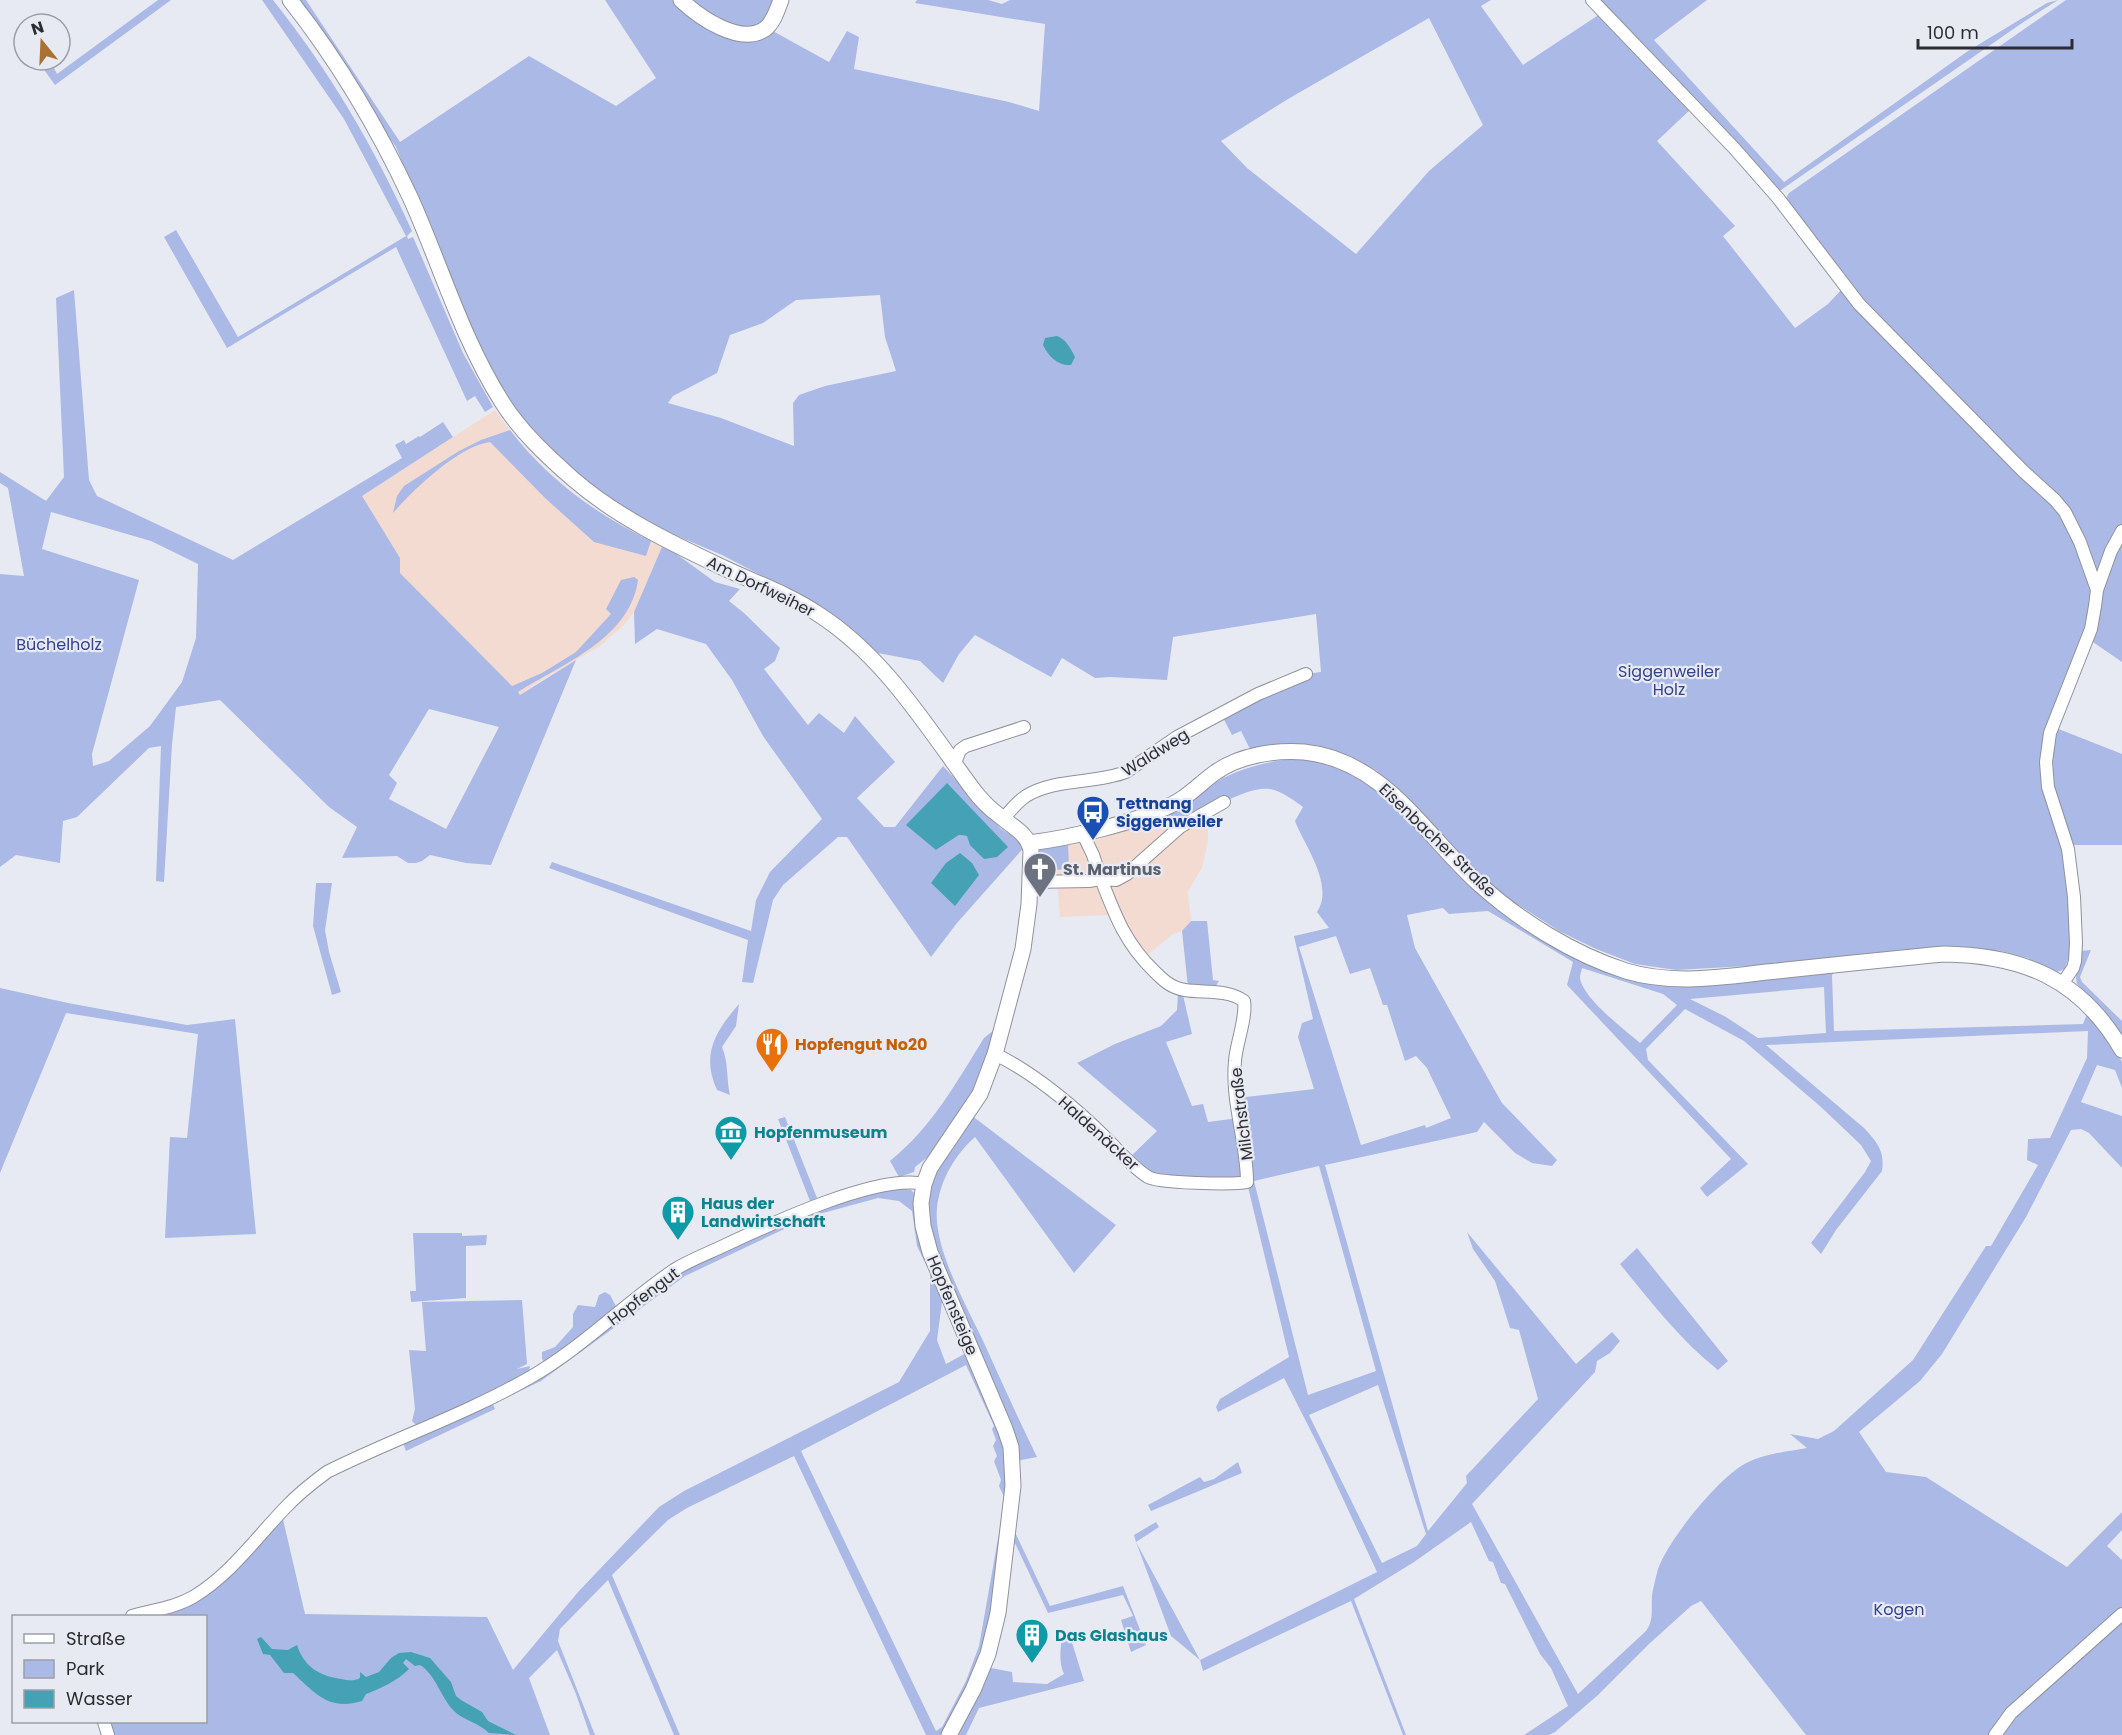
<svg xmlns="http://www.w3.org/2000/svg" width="2122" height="1735" font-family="Poppins,sans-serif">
<rect width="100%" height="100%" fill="#e8eaf3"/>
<path fill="#f3dbd2" d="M495 410 514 436 547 471 590 507 628 530 662 547 634 612 624 625 600 646 537 683 520 695 399 573 362 496Z
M1208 810 1212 818 1208 826V841L1202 868 1188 891 1191 921 1182 931 1173 934 1141 960 1112 915 1060 917 1057 882H1033L1034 848 1168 812Z"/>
<path fill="#abb9e6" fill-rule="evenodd" d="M158 0H171L55 85 37 60H50L57 74Z
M262 0H273C331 73 374 147 412 231L407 236 408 239 413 237 463 353 493 407 485 412 475 396 467 401 396 247 227 348 164 237 176 230 238 337 406 236 344 119Z
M294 0H306L400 142 529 56 616 106 656 78 605 0H777L771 30 829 62 847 31 859 37 854 69 1009 102 1039 111 1045 24 915 3 917 0H988L1002 4 1010 0H1491L1481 6 1523 65 1600 14 1692 108 1657 141 1735 226 1723 236 1795 328 1828 304 1842 289 1861 302 1785 200 1789 193 2066 0H2122V662L2090 640 2045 740 2065 863 2071 949 2065 969 2057 972 2028 958 2001 951 1954 946 1748 966 1676 970 1635 964 1596 949 1559 931 1486 884 1376 770 1346 755 1327 749 1304 745 1283 744 1250 749 1241 731 1232 735 1221 714 1306 674 1321 672 1316 614 1173 637 1167 680 1110 677 1095 678 1062 658 1051 677 975 635 959 654 943 683 920 661 878 653 875 656 797 594 722 555 651 525 605 495 554 456 519 418 488 374 396 147ZM1429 18 1483 125 1429 171 1356 254 1247 168 1221 141 1288 99ZM880 295 885 337 896 371 825 386 799 395 793 403 794 446 721 418 668 403 673 396 717 373 730 335 763 323 796 300Z
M1595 0H1707L1654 40 1784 182 1968 51 2047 3 2058 0 2025 21 1781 190H1777Z
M74 290 89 480 97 496 233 560 402 458 395 445 404 440 406 444 419 436 420 437 443 422 453 437 362 496 400 558V573L512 686 542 673 576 652 611 614 606 609 621 580 634 577 638 580C630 639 562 664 518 692L520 695 576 660 491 865 466 863 430 855 422 861 416 863H408L397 856 342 858 357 827 329 807 220 700 176 707 172 745 164 882 156 881 161 746 149 748 77 817 63 821 60 863 16 855 0 867V574L24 576 8 488 0 483V472L46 501 64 477 56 298ZM51 512 151 541 198 564 196 638 182 682 150 726 109 761 93 766 92 754 139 580 42 549ZM429 709 499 727 446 829 389 799 397 783 389 775Z
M510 430C546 478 597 515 651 541L646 556 594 542 545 498 490 442C459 446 414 489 393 513L397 496 404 486 459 451 481 440Z
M662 547 675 553 715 582 740 589 729 601 744 613 780 648 775 661 764 669 808 725 819 713 844 733 855 716 895 762 857 798 884 827H895L943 766 1001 829 1027 844 957 923 931 957 847 837H838L783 885 773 900 753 983 742 982 748 940 549 868 552 862 751 931 756 900 770 872 822 819 763 736 732 680 706 644 657 629 635 644 634 612ZM947 784 984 859 967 836 959 835 936 850Z
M2056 728 2122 754V845H2070L2049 768Z
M1297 758 1328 763 1377 787 1438 850 1612 973 1835 971 1832 975 1834 1031 2083 1024 2087 1014 2115 1048 2122 1062V1088L2115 1070 2097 1065 2081 1102 2122 1116V1168L2089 1133 2081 1129 2071 1130 2026 1217 1942 1354 1920 1381 1859 1432 1886 1472 1926 1477 2067 1567 2122 1512V1530L2107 1546 2122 1560V1735H1806L1701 1601 1691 1606 1649 1644 1598 1695 1555 1732 1549 1735H1524L1568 1706 1551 1668 1540 1654 1505 1584 1501 1583 1493 1562 1489 1561 1471 1522 1414 1562 1354 1599 1406 1735H1403L1351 1601 1203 1671 1200 1660 1171 1636 1136 1542 1134 1535 1156 1522 1159 1527 1136 1542 1200 1660 1377 1572 1319 1447 1284 1378 1218 1412 1216 1407 1220 1399 1289 1357 1247 1183 1152 1179 1128 1159 1157 1131 1077 1063 1115 1044 1161 1026 1177 1010 1178 993 1182 991 1192 1034 1166 1042 1192 1106 1203 1104 1208 1122 1239 1118 1237 1098 1314 1089 1298 1037 1302 1023 1313 1019 1294 936 1329 928 1317 912C1335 885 1304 845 1295 821L1303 807C1293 800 1282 791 1270 789 1246 785 1200 815 1180 827L1168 812C1187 805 1200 792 1216 782 1242 767 1267 762 1297 758ZM1443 908 1449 914 1488 911 1573 962 1567 985 1731 1159 1700 1188 1707 1197 1748 1164 1648 1060 1646 1049 1685 1009 1744 1041 1821 1107 1861 1145 1871 1161 1865 1172 1811 1243 1821 1254 1836 1230 1882 1171C1885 1151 1877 1142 1864 1128L1766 1045 2088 1031 2087 1058 2050 1138 2028 1139 2027 1160 2038 1165 1991 1246H1986L1913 1360 1834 1431 1818 1439 1790 1434 1807 1448C1785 1452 1760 1454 1741 1466 1714 1484 1669 1539 1658 1569 1656 1577 1653 1588 1652 1596 1651 1609 1654 1620 1646 1631L1578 1694 1472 1504 1595 1372 1597 1361 1610 1353 1620 1341 1612 1332 1576 1364 1467 1232 1473 1249 1495 1281 1510 1328 1519 1330 1538 1399 1466 1476 1467 1483 1428 1531 1325 1165 1477 1132 1484 1122 1515 1153 1532 1163 1552 1166 1557 1160 1502 1103 1494 1089 1415 948 1407 915ZM1336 936 1350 974 1370 968 1383 1005H1387L1405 1061 1416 1056 1427 1068 1451 1118 1426 1128 1425 1125 1361 1145 1299 947ZM1582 968 1663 994 1677 1005 1640 1043C1625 1030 1581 997 1580 977 1580 975 1582 970 1582 968ZM1824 987 1826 1033 1758 1038 1726 1017 1690 999ZM1319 1166 1376 1371 1308 1395 1254 1181ZM1378 1385 1426 1534 1417 1546 1382 1563 1309 1415Z
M1068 843 1069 869 1036 871V853L1041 849Z
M316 883H332L325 930 329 952 341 992 332 995 313 926Z
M1191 921H1207L1213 980 1219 981 1214 989 1188 987 1182 931Z
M2091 950 2080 977 2082 982 2122 1021V1035L2105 1012 2077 984 2076 978 2080 951Z
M0 988 68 1003 187 1025 235 1019 256 1234 165 1238 170 1137 187 1138 198 1034 66 1013 0 1173Z
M739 1004 736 1026 722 1047C729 1064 726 1078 730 1095L717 1090C701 1054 715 1032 739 1004Z
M994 1030 977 1085 929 1156 915 1167 914 1172 899 1177 890 1161C932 1127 956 1083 984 1038Z
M971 1115 1116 1225 1074 1273 975 1137C955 1155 940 1180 937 1208 933 1249 968 1308 985 1345 1002 1383 1019 1420 1037 1457L1016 1461 941 1265 927 1222 930 1181Z
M785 1117 817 1198 810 1201 778 1119Z
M900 1188 911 1190 918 1197 920 1235 998 1424 1004 1443 1009 1483 1008 1503 989 1627 976 1673 943 1735H926L794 1456 687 1508 668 1520 612 1575 680 1735H674L608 1580 560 1629 558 1641 595 1735H590L576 1694 557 1650 529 1678 550 1735H111L107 1722H206V1616H141C155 1612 169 1611 182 1605 223 1586 253 1548 282 1515L305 1614 487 1617 513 1670 578 1592 659 1507 684 1491 899 1382 930 1331V1273L917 1246 912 1211 899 1201 878 1198 812 1216 685 1276 541 1381 493 1404 495 1409 406 1451 402 1440 454 1417 551 1368 580 1347 675 1273 704 1257 818 1208 858 1196ZM942 1302 966 1353 946 1364 937 1340ZM966 1365 994 1426 992 1429 996 1440 993 1446 997 1456 994 1461 1001 1480 999 1486 1005 1499 979 1646 966 1681 942 1727 936 1731 801 1451Z
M413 1233H462V1236L487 1235 486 1245 466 1246V1298L411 1302 410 1291H416Z
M1637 1248 1728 1361 1718 1370C1680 1340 1651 1302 1620 1264Z
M605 1292 610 1295 618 1310 546 1364 542 1359V1352L555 1347 573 1327V1314L578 1305 595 1307 599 1295Z
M522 1300 527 1364 517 1369 530 1366 528 1376 423 1425H416L412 1421 415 1409 409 1350 426 1351 422 1302Z
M1238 1462 1242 1473 1151 1511 1148 1505 1200 1477 1204 1482 1214 1479Z
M1014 1530 1050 1606 1123 1586 1146 1645 1131 1652 1121 1620 1133 1616 1123 1595 1048 1613 1013 1539Z
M1069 1633 1084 1681 979 1708 966 1735H956L991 1668 1012 1672 1013 1682 1047 1684 1064 1674C1059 1664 1060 1650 1062 1638Z"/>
<path fill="#45a1b6" d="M1057 336C1066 339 1071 349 1075 357L1071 365C1058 366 1048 356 1043 345L1045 338Z
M947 783 1008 847 997 857 984 859 970 845 967 836 959 835 936 850 906 825Z
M960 853 972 863 979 875 955 906 931 883 946 863Z
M261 1637 272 1649 288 1650 297 1645C304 1667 320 1676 341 1679 348 1680 353 1682 360 1678V1672L366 1677 379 1672 391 1658 399 1653 411 1652 430 1658 451 1682 456 1696 461 1700 482 1712 488 1721 516 1735 489 1733C478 1722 462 1720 453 1710 441 1697 435 1674 420 1665L415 1666 406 1659 403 1663 409 1669C397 1681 382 1688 366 1694L362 1701C329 1711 316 1694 293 1673H284L270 1655 263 1654 257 1639Z"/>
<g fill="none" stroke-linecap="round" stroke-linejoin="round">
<defs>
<path id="minor" d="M1592 0 1734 148 1778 198 1859 304 2023 471 2055 500 2065 512 2080 542 2097 590 2095 606 2091 629 2050 733 2046 762 2048 787 2068 849 2074 897 2076 943 2075 961 2073 968 2062 984
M2097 590 2111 551 2122 531
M955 763 960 750 966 746 1024 727
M1003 819C1010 811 1017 802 1026 796 1055 778 1095 784 1126 772L1177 737 1258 694 1306 674
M1082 832 1093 855 1101 879 1116 880 1127 874 1180 827 1224 802
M995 1054C1036 1074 1072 1105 1104 1136 1117 1149 1133 1168 1148 1177 1157 1183 1234 1185 1247 1182 1247 1142 1231 1102 1235 1061 1236 1044 1247 1017 1244 1001 1228 989 1203 993 1185 990 1171 988 1163 980 1154 971 1125 943 1115 915 1101 879L1089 881 1030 882
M132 1616C152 1610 174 1608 193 1597 230 1575 256 1538 285 1508 298 1494 312 1483 327 1472 393 1439 464 1415 529 1378 582 1348 624 1304 674 1270 688 1261 704 1255 719 1248 764 1227 877 1173 924 1184
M104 1722 108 1735
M1995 1735 2011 1713 2122 1614"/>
<path id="tertiary" d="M290 0C338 61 378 128 411 199 441 266 462 339 502 402 520 431 547 456 573 479 617 517 671 543 724 568 756 583 788 594 818 614 884 656 927 727 972 788 980 799 990 809 1001 817 1014 828 1027 833 1031 850L1029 904 1023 949 995 1054 980 1094 930 1168 924 1184 921 1203 923 1226 930 1252 1005 1429 1011 1447 1013 1486 998 1613 988 1654 973 1690 949 1735
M681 0C699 17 740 46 765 29 774 22 777 10 781 0
M1029 843C1070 838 1134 823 1171 805 1188 798 1201 782 1216 772 1240 755 1275 750 1304 752 1384 760 1424 834 1478 883 1520 921 1573 954 1626 971 1676 986 1727 976 1777 971 1833 965 1889 959 1944 954 2023 955 2081 979 2122 1050"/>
</defs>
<use href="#minor" stroke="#8f929a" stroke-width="14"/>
<use href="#tertiary" stroke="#8f929a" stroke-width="17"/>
<use href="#minor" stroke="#fff" stroke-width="12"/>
<use href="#tertiary" stroke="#fff" stroke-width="15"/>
</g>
<defs>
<symbol id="bus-pin" viewBox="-11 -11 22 30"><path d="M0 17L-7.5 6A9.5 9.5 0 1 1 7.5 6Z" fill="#1a4fb4" stroke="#e8eaf3"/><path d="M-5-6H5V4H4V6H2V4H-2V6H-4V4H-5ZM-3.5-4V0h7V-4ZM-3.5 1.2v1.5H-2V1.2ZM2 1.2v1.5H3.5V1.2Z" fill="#fff"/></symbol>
<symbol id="church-pin" viewBox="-11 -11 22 30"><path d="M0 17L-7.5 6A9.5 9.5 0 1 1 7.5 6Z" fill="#6b7280" stroke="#e8eaf3"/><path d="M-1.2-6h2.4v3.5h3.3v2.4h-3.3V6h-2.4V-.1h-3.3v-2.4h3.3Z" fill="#fff"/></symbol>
<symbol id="restaurant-pin" viewBox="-11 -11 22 30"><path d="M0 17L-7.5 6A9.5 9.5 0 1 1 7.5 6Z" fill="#e8710a" stroke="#e8eaf3"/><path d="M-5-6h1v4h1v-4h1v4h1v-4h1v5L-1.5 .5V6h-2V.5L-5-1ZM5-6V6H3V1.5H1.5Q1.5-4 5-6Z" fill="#fff"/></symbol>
<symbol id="museum-pin" viewBox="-11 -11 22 30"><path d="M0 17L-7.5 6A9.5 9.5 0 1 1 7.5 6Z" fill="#0f9aa8" stroke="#e8eaf3"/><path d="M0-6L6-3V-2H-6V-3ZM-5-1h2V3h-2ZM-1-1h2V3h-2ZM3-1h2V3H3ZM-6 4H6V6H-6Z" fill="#fff"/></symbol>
<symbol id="building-pin" viewBox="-11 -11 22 30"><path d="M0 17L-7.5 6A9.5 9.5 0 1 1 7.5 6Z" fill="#0f9aa8" stroke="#e8eaf3"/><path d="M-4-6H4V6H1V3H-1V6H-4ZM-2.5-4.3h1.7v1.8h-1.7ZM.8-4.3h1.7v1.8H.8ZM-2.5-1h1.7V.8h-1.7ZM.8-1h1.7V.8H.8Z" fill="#fff"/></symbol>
</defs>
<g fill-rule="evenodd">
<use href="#bus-pin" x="1074" y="793" width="38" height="52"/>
<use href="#church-pin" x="1021" y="850" width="38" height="52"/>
<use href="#restaurant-pin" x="753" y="1025" width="38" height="52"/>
<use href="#museum-pin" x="712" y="1113" width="38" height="52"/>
<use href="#building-pin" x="659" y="1193" width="38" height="52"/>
<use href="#building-pin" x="1013" y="1616" width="38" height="52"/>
</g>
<g text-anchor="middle" stroke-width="4.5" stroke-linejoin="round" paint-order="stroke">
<g font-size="16" fill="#2c2d30" stroke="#e8eaf3">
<text transform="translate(761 586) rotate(26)" y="6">Am Dorfweiher</text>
<text transform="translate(1155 752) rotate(-32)" y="6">Waldweg</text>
<text transform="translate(1438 840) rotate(44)" y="6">Eisenbacher Straße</text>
<text transform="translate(1241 1114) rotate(-97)" y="6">Milchstraße</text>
<text transform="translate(1099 1133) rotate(42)" y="6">Haldenäcker</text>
<text transform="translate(643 1296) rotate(-37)" y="6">Hopfengut</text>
<text transform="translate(953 1305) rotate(67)" y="6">Hopfensteige</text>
</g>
<g font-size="16" fill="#34438c" stroke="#e8eaf3">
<text x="59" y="650">Büchelholz</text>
<text x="1669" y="677">Siggenweiler<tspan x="1669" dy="18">Holz</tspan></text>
<text x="1899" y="1615">Kogen</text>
</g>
<g font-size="16" font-weight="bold" fill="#164399" stroke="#e8eaf3" text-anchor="start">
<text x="1116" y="809">Tettnang<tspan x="1116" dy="18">Siggenweiler</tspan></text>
</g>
<g font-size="16" font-weight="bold" fill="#5b616d" stroke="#e8eaf3" text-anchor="start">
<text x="1063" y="875">St. Martinus</text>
</g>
<g font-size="16" font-weight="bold" fill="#c56008" stroke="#e8eaf3" text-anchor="start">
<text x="795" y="1050">Hopfengut No20</text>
</g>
<g font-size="16" font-weight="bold" fill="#0d838f" stroke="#e8eaf3" text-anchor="start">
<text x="754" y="1138">Hopfenmuseum</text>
<text x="701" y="1209">Haus der<tspan x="701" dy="18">Landwirtschaft</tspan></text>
<text x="1055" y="1641">Das Glashaus</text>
</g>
</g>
<rect x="12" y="1615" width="195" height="108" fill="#e8eaf3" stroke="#9d9ea5" stroke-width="1.5"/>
<rect x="24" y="1634" width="30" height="9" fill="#ffffff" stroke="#9d9ea5" stroke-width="1.5"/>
<text x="66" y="1645" font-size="18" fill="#2c2d30">Straße</text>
<rect x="24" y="1660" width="30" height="18" fill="#abb9e6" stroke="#9d9ea5" stroke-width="1.5"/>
<text x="66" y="1675" font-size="18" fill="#2c2d30">Park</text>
<rect x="24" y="1690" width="30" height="18" fill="#45a1b6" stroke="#9d9ea5" stroke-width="1.5"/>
<text x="66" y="1705" font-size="18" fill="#2c2d30">Wasser</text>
<g transform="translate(42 42) rotate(342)"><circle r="28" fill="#e8eaf3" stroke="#9d9ea5" stroke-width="1.5"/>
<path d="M0-4.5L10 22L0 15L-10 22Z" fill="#aa7230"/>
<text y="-9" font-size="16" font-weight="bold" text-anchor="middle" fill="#2c2d30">N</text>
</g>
<path d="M1918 39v9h154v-9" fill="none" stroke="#2c2d30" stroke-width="3"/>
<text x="1927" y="39" font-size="18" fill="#2c2d30" stroke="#e8eaf3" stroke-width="4.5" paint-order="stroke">100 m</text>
</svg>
